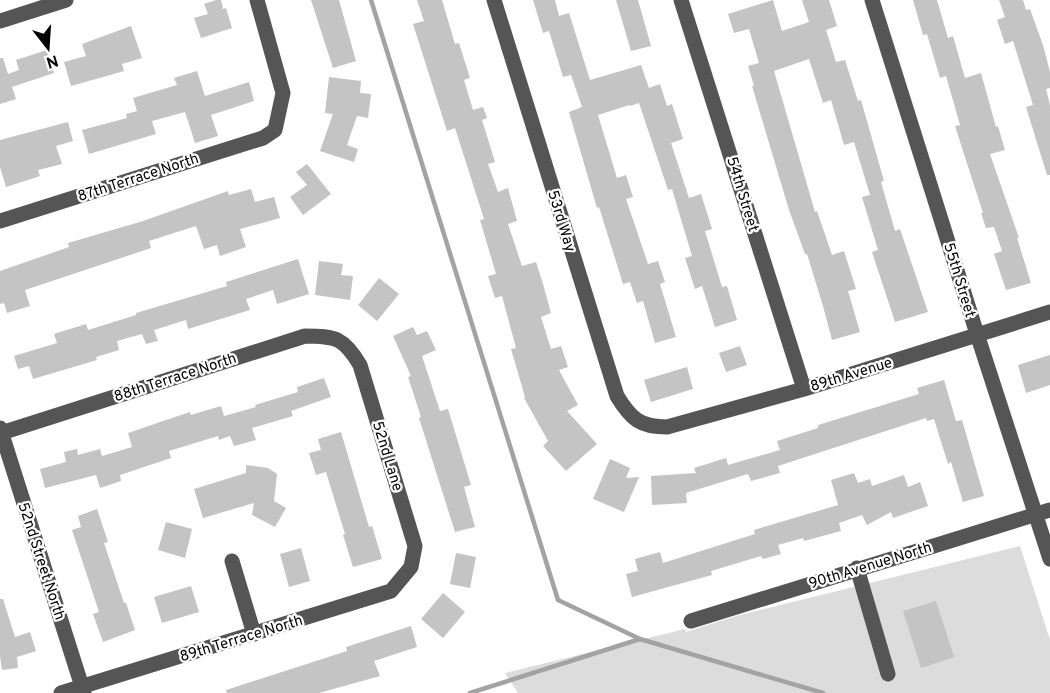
<svg xmlns="http://www.w3.org/2000/svg" width="1050" height="693" font-family="Overpass,sans-serif">
<rect width="100%" height="100%" fill="#fff"/>
<path fill="#dcdcdc" d="M1020 546 1050 640V693H518L505 673 685 629 686 632 736 616Z"/>
<g fill="none" stroke-linecap="round" stroke-linejoin="round">
<path stroke="#a3a3a3" stroke-width="4.5" d="M371 0 558 600 640 639 823 693
M470 693 640 639"/>
</g>
<path fill="#c4c4c4" d="M216 0H221L223 9 226 8 232 28 201 38 194 18 208 14 204 4Z
M311 0H339L356 61 333 68Z
M417 0H442L455 44 459 43 470 78 464 80 473 110 483 107 487 118 482 120 495 162 488 164 498 192 508 188 517 221 508 224 522 266 536 262 543 284 551 313 541 317 551 349 561 346 568 367 559 370 578 405 567 411 597 444 566 471 543 446 548 441 524 398 525 397 511 349 516 348 502 296 495 298 488 276 496 274 480 220 484 219 455 128 447 131 413 24 424 21Z
M533 0H555L559 16 569 13 590 80 641 65 649 88 660 84 667 106 672 104 683 139 671 143 689 198 701 194 712 229 705 231 722 287 727 286 737 320 715 327 702 286 695 289 685 258 692 256 672 189 668 190 639 103 630 106 629 105 598 115 617 178 626 175 633 197 626 199 648 264 658 261 665 282 660 284 676 337 655 343 643 301 637 303 630 282 623 284 599 207 597 208 569 112 582 107 571 75 563 77 549 31 543 33Z
M616 0H638L651 46 631 51Z
M773 0 782 31 809 22 802 0H829L837 26 826 30 836 62 845 60 858 101 861 100 884 181 881 182 895 231 900 229 928 312 895 322 872 252 878 250 862 197 870 195 854 142 844 145 831 100 823 103 809 59 774 71 815 212 817 211 832 255 844 251 856 289 848 291 860 332 832 340 823 306 807 254H805L789 210 752 86H754L748 66 759 63 749 29 734 33 728 14Z
M913 0H937L948 38 953 36 965 78 981 73 996 127 998 126 1005 150 990 154 1019 238H1017L1031 283 1006 290 994 254 1002 251 994 227 986 228 981 213H983L955 126 960 125 946 76 940 78 927 34 923 35Z
M999 0H1023L1026 10 1030 9 1043 45 1050 72V88L1046 89 1050 105V175H1047L1026 107 1033 105 1013 41 1005 44 997 20 1005 17Z
M131 26 142 58 122 64 124 71 71 86 64 62 86 56 82 44Z
M47 50 54 73 12 87 16 99 0 104V58H3L8 74 19 70 16 60Z
M197 71 205 96 249 82 254 101 211 115 218 136 195 143 185 112 152 121 156 134 89 154 82 130 127 118 126 114 137 111 133 98 177 85 174 78Z
M329 77 361 81 360 93 371 94 368 118 357 116 347 145 358 149 354 162 320 151 333 114 325 113Z
M68 122 73 141 56 146 62 164 38 170 40 176 6 187 0 167V140Z
M307 164 331 194 303 215 290 197 307 185 296 172Z
M251 189 255 202 274 197 280 218 240 229 246 247 220 256 217 245 204 249 196 226 149 241 151 248 25 290 30 306 7 313 4 303 0 304V271L69 247 68 243 143 221 228 191 229 195Z
M298 259 309 294 277 304 273 290 246 299 250 310 188 329 186 320 154 330 158 341 146 344 142 334 117 341 119 350 96 357 97 360 33 379 29 366 18 369 14 356 57 343 54 334 86 324 88 330 136 315V313L227 286 226 282Z
M319 261 343 264 341 275 353 276 350 300 315 295Z
M379 278 399 294 377 321 358 305Z
M413 327 417 335 427 331 436 350 422 356 440 411 448 409 471 485 464 487 475 527 455 532 419 418 421 417 408 377 411 376 393 336Z
M740 346 747 365 726 372 719 353Z
M1050 355V385L1026 393 1018 365Z
M687 367 693 389 651 402 644 380Z
M324 378 331 397 291 411 293 416 252 428 256 440 234 446 230 436 219 440 218 436 169 451 171 458 120 475 121 481 100 488 96 475 45 488 40 469 66 462 64 452 77 449 78 455 100 449 102 456 132 447 128 433 169 419 190 412 191 415 221 406 224 416 256 407 255 405 298 392 297 387Z
M944 380 956 421 962 420 984 496 963 502 951 462 948 464 934 419 927 421 926 418 778 466 780 473 751 481 748 474 686 493 687 503 652 505 651 476 696 473 694 468 726 458 728 465 780 450 777 441 818 428V425L919 394 917 388Z
M341 432 369 527 372 526 382 559 353 567 343 535 345 534 326 472 316 475 309 453 321 450 318 439Z
M610 459 630 468 626 478 639 477 624 512 593 499Z
M246 465 268 468 277 474 274 501 286 508 275 527 252 515 254 503 203 518 194 489 246 473Z
M854 473 858 483 870 479 872 486 904 475 908 487 920 482 928 506 893 518 891 512 867 525 862 515 839 523 841 531 804 541 803 538 778 545 781 554 763 559 761 556 711 571 712 575 632 597 626 574 638 571 635 559 660 552 663 563 755 534 754 530 838 505 831 480Z
M97 509 108 542 104 543 124 603H126L135 630 103 642 93 614 99 612 72 530 81 527 78 516Z
M166 522 192 529 185 558 158 550Z
M301 548 310 581 289 587 280 554Z
M456 553 476 557 470 588 450 584Z
M191 586 199 612 162 623 154 597Z
M443 593 465 612 443 638 421 619Z
M0 599H3L15 637 30 632 36 651 17 657 18 668 2 670 0 656Z
M936 601 954 657 921 668 903 611Z
M411 626 417 647 374 661 380 676 319 693H227L226 690 347 651 346 647Z"/>
<g fill="none" stroke-linecap="round" stroke-linejoin="round">
<path stroke="#555" stroke-width="15" d="M494 0 617 396C631 419 640 427 667 427L804 389 1050 312
M681 0 804 389
M872 0 977 334 1050 559
M0 21 66 0
M0 221 263 138 275 130 283 93 257 0
M0 428 84 693
M1 433 305 336C336 336 344 338 360 365L415 546 411 567 391 591 61 693
M232 561 254 634
M857 568 888 674
M691 621 1050 510"/>
</g>
<g text-anchor="middle" stroke-width="4.5" stroke-linejoin="round" paint-order="stroke">
<g font-size="15" fill="#000" stroke="#fff">
<text transform="translate(138 177) rotate(-18)" y="5">87th Terrace North</text>
<text transform="translate(743 194) rotate(73)" y="5">54th Street</text>
<text transform="translate(562 221) rotate(73)" y="5">53rd Way</text>
<text transform="translate(960 280) rotate(73)" y="5">55th Street</text>
<text transform="translate(851 374) rotate(-17)" y="5">89th Avenue</text>
<text transform="translate(175 377) rotate(-18)" y="5">88th Terrace North</text>
<text transform="translate(388 456) rotate(73)" y="5">52nd Lane</text>
<text transform="translate(42 561) rotate(72)" y="5">52nd Street North</text>
<text transform="translate(870 565) rotate(-17)" y="5">90th Avenue North</text>
<text transform="translate(241 638) rotate(-17)" y="5">89th Terrace North</text>
</g>
</g>
<g transform="translate(48 48) rotate(163)" stroke="#ffffff" stroke-width="4.5" paint-order="stroke">
<path d="M0-4.5L10 22L0 15L-10 22Z" fill="#000000"/>
<text y="-9" font-size="16" font-weight="bold" text-anchor="middle" fill="#000000">N</text>
</g>
</svg>
